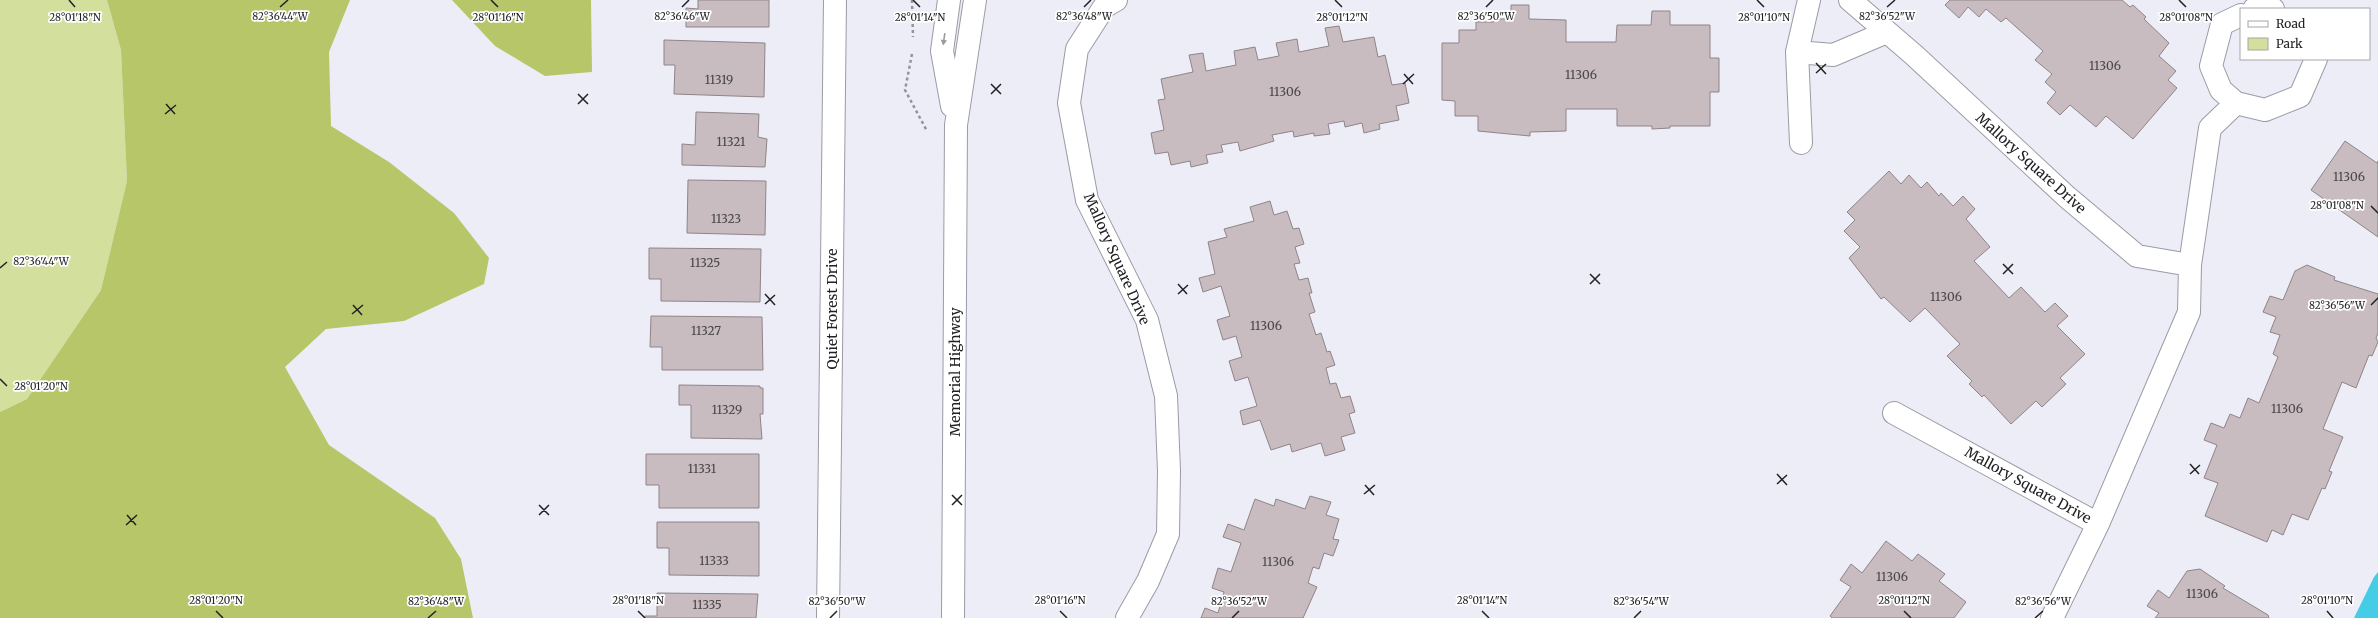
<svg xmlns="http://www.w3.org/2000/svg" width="2378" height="618" font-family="Merriweather,serif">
<rect width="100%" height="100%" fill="#ededf8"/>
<path fill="#d3df9c" d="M0 0H107L121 50 127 181 101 290 27 399 0 412Z"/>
<path fill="#b7c669" d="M107 0H350L329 52 331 126 389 162 454 213 489 258 484 284 404 321 326 329 285 367 329 445 435 518 461 559 473 618H0V412L27 399 101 290 127 181 121 50Z
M452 0H591L592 72 545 76 495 46Z"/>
<path fill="#45cce7" d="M2378 572V618H2354L2374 577Z"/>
<path fill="#c8bcc0" stroke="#8f8488" d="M698 0H769V27H686V8L698 9Z
M1950 0H2122L2130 7 2133 5 2146 17 2144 19 2169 43 2159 56 2176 71 2168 80 2177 88 2133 139 2106 116 2096 127 2070 105 2060 115 2047 103 2056 92 2045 82 2052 74 2035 60 2043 51 2006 18 2001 22 1986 9 1979 17 1968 7 1959 18 1945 5Z
M1511 5H1529V19L1566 20V42H1616L1617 25H1651L1652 11H1670V25H1710V58H1719V92H1710V126H1670V128L1652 129V126H1617V109H1566V131L1530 132V136L1478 131V116H1455V101L1442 100V43H1459V30H1476V22H1494V19H1511Z
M1339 26 1343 42 1374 37 1378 57 1385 55 1392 85 1405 83 1409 103 1396 106 1399 120 1379 124 1380 129 1364 133 1362 123 1345 127 1344 121 1328 124 1330 134 1314 136V133L1294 137 1293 131 1272 135 1274 141 1240 151 1238 142 1221 145 1223 152 1206 155 1208 163 1191 167 1190 161 1171 165 1168 152 1155 154 1151 133 1164 130 1158 100 1165 99 1161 79 1193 72 1189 55 1203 53 1206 71 1236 65 1234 51 1255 47 1258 60 1279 56 1276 43 1297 39 1299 52 1329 46 1325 28Z
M664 40 765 43 764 97 674 94 675 65H664Z
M696 112 759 114 758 137 767 139 765 167 682 165V144L695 145Z
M2345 141 2377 163 2378 161V237L2311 190Z
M1889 171 1901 184 1909 175 1921 188 1927 182 1939 196 1941 193 1953 206 1963 196 1975 209 1966 219 1990 247 1974 261 2009 298 2021 287 2045 312 2055 303 2068 316 2057 326 2085 354 2060 378 2066 384 2042 407 2036 401 2011 424 1984 395 1982 397 1969 384 1972 381 1947 356 1960 344 1925 308 1910 322 1884 297 1881 299 1849 258 1860 247 1844 231 1855 220 1847 212Z
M688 180 766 181 765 235 687 233Z
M1270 201 1274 215 1287 211 1293 229 1299 228 1304 244 1295 247 1300 263 1294 264 1299 280 1308 278 1312 293H1309L1315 312 1309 314 1316 335 1321 333 1327 352 1330 351 1335 365 1326 368 1330 384 1336 383 1341 398 1350 396 1355 412 1349 414 1355 433 1341 437 1345 450 1325 456 1321 443 1292 452 1290 444 1271 450 1260 420 1243 425 1240 411 1257 406 1248 377 1235 381 1229 361 1242 357 1236 336 1223 340 1217 320 1230 316 1221 286 1203 292 1199 278 1215 274 1208 242 1227 237 1224 229 1254 221 1250 207Z
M649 248 761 249 760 302 661 301V279H649Z
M2307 265 2335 277 2334 280 2378 294V333L2376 338 2378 342 2372 356 2369 355 2356 388 2342 382 2323 429 2343 437 2329 471 2332 472 2325 489 2322 488 2308 520 2292 514 2283 535 2272 530 2267 542 2205 516 2218 483 2204 478 2217 445 2204 440 2211 423 2224 428 2230 414 2240 418 2248 398 2259 403 2278 357 2273 354 2280 335 2270 332 2276 317 2263 312 2270 296 2283 300 2295 271Z
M651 316 762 317 763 370H662V347H650Z
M679 385 760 386V388H763V414H760L762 439 691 438V405H679Z
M646 454H759V508H659V485H646Z
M1310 496 1331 502 1326 515 1339 519 1333 539 1339 540 1333 556 1324 553 1319 569 1313 567 1308 583 1317 587 1303 618H1201L1205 608 1218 613 1224 592 1212 588 1218 568 1231 572 1241 543 1223 537 1228 524 1244 530 1255 499 1274 506 1276 499 1305 509Z
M657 522H759V576L669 575V548H657Z
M1886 541 1912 561 1918 554 1945 574 1939 581 1966 602 1954 618H1832L1830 616 1851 587 1840 580 1851 564 1862 573Z
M2200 569 2225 586 2223 588 2268 615 2269 618H2155L2159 613 2147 606 2158 590 2169 598 2187 571Z
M657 593 758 594 756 618H645V616H657Z"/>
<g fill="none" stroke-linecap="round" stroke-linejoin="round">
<defs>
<path id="minor" d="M949 0 942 51 952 106
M1116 0 1104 7 1077 49 1069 103 1087 200 1147 320 1166 396 1169 471 1168 534 1148 581 1127 618
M1850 0 1914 55 2067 197 2137 256 2190 265
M2254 9 2262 5 2273 9
M2241 15 2222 24 2211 66 2221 90 2236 103 2265 110 2300 96 2316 59
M1797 52 1833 55 1887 32
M1801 143 1797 52 1809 0
M1894 413 2098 524 2052 618
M2098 524 2189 312 2190 265 2210 128 2236 103
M828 618 835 0
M953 618 956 125 975 0"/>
</defs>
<use href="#minor" stroke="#9b9ba6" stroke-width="24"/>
<path stroke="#93939a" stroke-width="2.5" stroke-dasharray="3 3" stroke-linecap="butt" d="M912 0 913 37
M912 54 905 90 927 131"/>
<use href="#minor" stroke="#fff" stroke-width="22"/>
</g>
<defs><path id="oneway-solid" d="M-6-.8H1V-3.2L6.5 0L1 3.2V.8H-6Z"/></defs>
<use fill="#9b9b9d" href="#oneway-solid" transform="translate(944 39) rotate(98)"/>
<path fill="none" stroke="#212125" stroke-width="1.5" d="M69 0 75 7M491 0 498 7M913 0 920 7M1335 0 1342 7M1757 0 1764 7M2179 0 2186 7M280 7 288 0M682 7 689 0M1084 7 1091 0M1486 7 1493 0M1887 7 1895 0M1816 63 1826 74M1816 73 1826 64M1404 74 1413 84M991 84 1001 94M1403 84 1414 74M578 94 588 104M991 94 1001 84M166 104 175 114M578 104 588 94M165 114 176 105M2371 206 2378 213M2003 264 2013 274M0 268 7 262M1590 274 1600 284M2003 274 2013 264M1178 284 1187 294M1590 284 1600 274M765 294 775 305M1178 294 1188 285M765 304 775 295M353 305 362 315M2371 305 2378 298M352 314 363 305M0 379 7 386M2190 464 2199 474M1777 474 1787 485M2190 474 2200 465M1777 484 1787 475M1365 485 1374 495M1364 494 1375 485M952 495 962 505M539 505 549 515M952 505 962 495M127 515 136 525M539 515 549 505M126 525 137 515M216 611 223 618M638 611 645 618M1060 611 1067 618M1482 611 1489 618M1904 611 1911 618M2327 611 2333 618M428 618 436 611M830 618 837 611M1232 618 1239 611M1634 618 1641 611M2035 618 2043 611"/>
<g text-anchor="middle" stroke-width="3.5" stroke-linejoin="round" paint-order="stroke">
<g font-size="12" fill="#4b484c">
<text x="2105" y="70">11306</text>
<text x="1581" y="79">11306</text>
<text x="719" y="84">11319</text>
<text x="1285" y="96">11306</text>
<text x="731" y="146">11321</text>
<text x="2349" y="181">11306</text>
<text x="726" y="223">11323</text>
<text x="705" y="267">11325</text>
<text x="1946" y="301">11306</text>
<text x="1266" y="330">11306</text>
<text x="706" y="335">11327</text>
<text x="2287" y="413">11306</text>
<text x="727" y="414">11329</text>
<text x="702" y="473">11331</text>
<text x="714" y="565">11333</text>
<text x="1278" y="566">11306</text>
<text x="1892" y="581">11306</text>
<text x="2202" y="598">11306</text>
<text x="707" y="609">11335</text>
</g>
<g font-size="14" fill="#212125" stroke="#fff">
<text transform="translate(2031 163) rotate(42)" y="5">Mallory Square Drive</text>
<text transform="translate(1117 259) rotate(66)" y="5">Mallory Square Drive</text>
<text transform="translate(832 309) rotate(-90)" y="5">Quiet Forest Drive</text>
<text transform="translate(955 372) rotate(-90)" y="5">Memorial Highway</text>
<text transform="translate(2028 485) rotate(29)" y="5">Mallory Square Drive</text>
</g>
</g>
<g font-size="10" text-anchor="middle" fill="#212125" stroke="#fff" stroke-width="3.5" stroke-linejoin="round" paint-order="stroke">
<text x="280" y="20">82°36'44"W</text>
<text x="682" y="20">82°36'46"W</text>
<text x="1084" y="20">82°36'48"W</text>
<text x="1486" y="20">82°36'50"W</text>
<text x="1887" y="20">82°36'52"W</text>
<text x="75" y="21">28°01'18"N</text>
<text x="498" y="21">28°01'16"N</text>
<text x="920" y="21">28°01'14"N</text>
<text x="1342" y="21">28°01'12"N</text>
<text x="1764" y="21">28°01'10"N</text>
<text x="2186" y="21">28°01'08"N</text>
<text x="2337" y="209">28°01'08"N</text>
<text x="41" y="265">82°36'44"W</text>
<text x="2337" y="309">82°36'56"W</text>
<text x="41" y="390">28°01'20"N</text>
<text x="216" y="604">28°01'20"N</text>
<text x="638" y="604">28°01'18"N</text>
<text x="1060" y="604">28°01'16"N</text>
<text x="1482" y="604">28°01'14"N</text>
<text x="1904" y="604">28°01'12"N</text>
<text x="2327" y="604">28°01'10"N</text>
<text x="436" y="605">82°36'48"W</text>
<text x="837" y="605">82°36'50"W</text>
<text x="1239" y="605">82°36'52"W</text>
<text x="1641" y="605">82°36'54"W</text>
<text x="2043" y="605">82°36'56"W</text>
</g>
<rect x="2240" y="8" width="130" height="52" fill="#ffffff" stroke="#a6a6a8"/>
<rect x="2248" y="21" width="20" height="6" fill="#ffffff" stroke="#a6a6a8"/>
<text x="2276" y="28" font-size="12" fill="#212125">Road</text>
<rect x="2248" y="38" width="20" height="12" fill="#d3df9c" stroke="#a6a6a8"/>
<text x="2276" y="48" font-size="12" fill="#212125">Park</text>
</svg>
